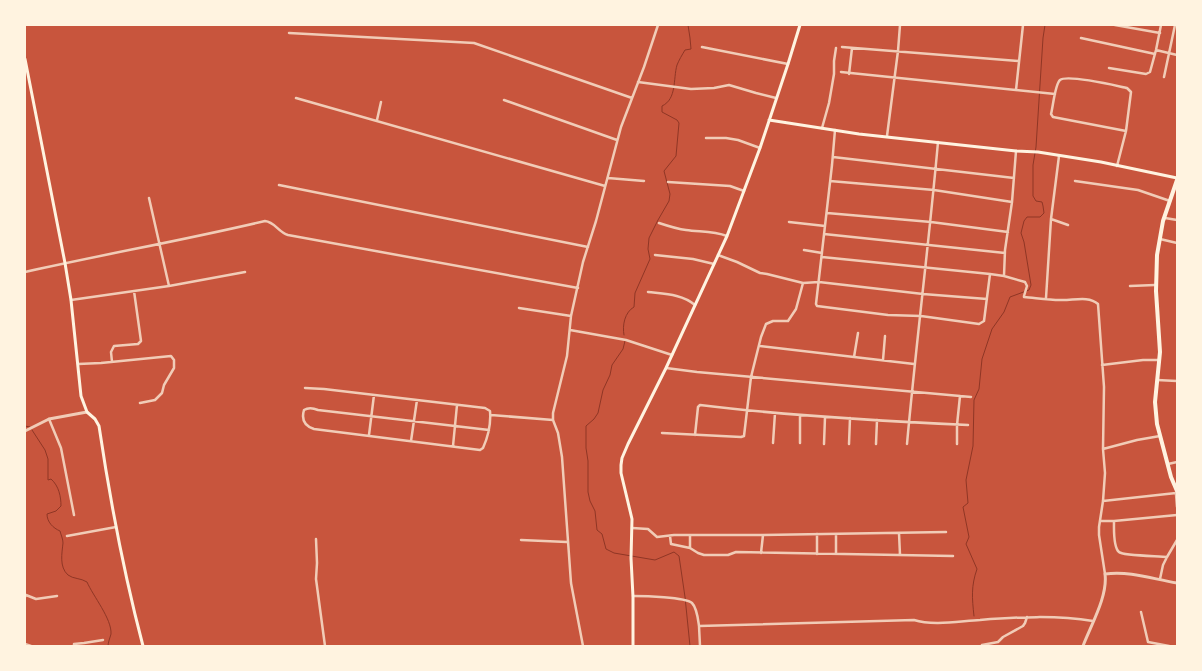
<svg xmlns="http://www.w3.org/2000/svg" width="1202" height="671" font-family="'Exo 2',sans-serif">
<rect width="100%" height="100%" fill="#c8553d"/>
<g fill="none" stroke-linecap="round" stroke-linejoin="round">
<path stroke="#8f3625" stroke-width="1" d="M624 335C622 325 625 312 634 307L635 293 650 259 648 249 649 238 658 220 669 201 670 194 664 171 676 156 679 123 677 120 662 112V106C677 99 673 79 677 65 679 60 682 55 685 50L691 49 690 38 688 25
M625 341 623 349 612 365 610 375 603 390 598 413 594 419 586 426V448L588 461V492L590 501 595 511 597 530 602 534 606 549 614 553 655 560 674 552 679 556 685 597 690 646
M25 426 30 427
M32 430 45 450 48 459V480L51 479C59 486 61 497 61 506L56 511 47 514C47 522 53 528 60 531 61 535 63 539 63 543 62 553 59 567 68 575 73 579 81 578 87 582 93 596 112 619 111 634 110 638 108 642 108 646
M974 616C972 598 971 586 977 569L966 544 969 537 963 507 968 503 966 480 973 446 974 400 979 389 982 359 992 329 1004 312 1010 297 1029 290 1031 285 1024 242 1021 233 1024 221 1027 217H1040L1044 213 1043 206 1042 202 1036 201 1033 196V165L1036 147 1043 38 1045 25"/>
<path stroke="#f1ccb7" stroke-width="2.5" d="M1115 25 1160 33
M289 33 474 43 632 98
M1081 38 1155 54
M702 47 788 64
M842 47 1019 61
M1156 50 1177 55
M1109 68 1146 74 1150 72 1156 50 1161 25
M841 72 1055 94
M849 74 852 48
M1164 77 1175 25
M638 82 691 89 714 88 729 85 756 93 776 98
M1016 90 1023 25
M296 98 605 186
M504 100 617 140
M377 120 381 102
M822 128 829 103 834 74V61L836 48
M887 136 898 51 900 25
M706 138H726L738 140 760 148
M833 157 1014 178
M1117 166 1126 131 1131 92 1127 88C1117 86 1068 74 1060 80 1055 84 1053 107 1051 114L1053 117 1126 131
M608 178 644 181
M830 181 934 190 1012 202
M1075 181 1138 190 1170 201
M668 182 730 186 744 191
M279 185 588 247
M149 198 169 286
M827 213 931 222 1008 232
M1165 218 1177 220
M1051 219 1068 225
M789 222 825 226
M659 223C668 226 677 229 686 230 700 232 713 231 727 236
M824 234 1005 253
M1160 239 1177 243
M804 250 822 253
M655 255 693 259 714 264
M718 255 737 262 760 273 767 274 803 283
M822 257 990 274 984 321 979 324 921 316 888 315 817 306 816 304 832 165 835 130
M25 272C105 254 185 240 265 221 275 222 278 232 288 235L578 288
M990 274 1004 276 1005 250 1012 202 1016 151
M1004 276 1025 282 1027 286 1024 296V297C1036 298 1048 300 1060 300 1072 301 1088 295 1098 304L1104 387 1103 449 1105 473 1103 501 1099 527V535L1105 574
M1130 286 1155 285
M648 292C665 294 682 294 695 305
M1046 298 1051 219 1059 156
M71 300 169 286 245 272
M519 308 571 316
M570 330 626 340 672 355
M760 346 914 364
M854 357 858 333
M883 360 885 336
M112 362 111 352 114 346 138 344 141 341 134 291
M78 364 101 363 171 356 174 360V368L164 385 162 393 155 400 140 403
M1102 365 1143 360H1159
M666 368 697 372 971 397
M1157 380 1177 381
M305 388 324 389 485 408 490 411C491 423 488 437 483 448L480 450 314 429C305 426 301 420 304 410 309 407 313 408 318 410L489 430
M491 415 553 420
M49 419 61 448 74 515
M662 433 741 437 744 436 751 377 761 337 766 324 773 321H788L796 309 803 283 819 282 923 294 987 299
M369 435 374 395
M695 435 698 407 700 405C789 416 879 421 968 425
M411 441 417 400
M773 443 775 413
M800 443V415
M824 444 825 417
M849 444 850 418
M876 444 877 420
M907 444C916 344 929 243 938 142
M957 444V425L960 396
M453 446 457 405
M1103 449 1137 440 1160 436
M1168 464 1177 462
M1176 494 1177 507
M1103 501 1176 493
M1101 521H1114L1177 515
M1114 521C1114 529 1113 547 1119 552 1123 556 1159 556 1167 557
M632 528 648 529 657 537 674 535H763L946 532
M899 533 900 555
M817 534V554
M836 534V554
M690 535V548
M67 536 116 527
M670 536 671 544 690 548 698 553 704 555H728L736 552 953 556
M316 539 317 563 316 579 325 646
M521 540 567 542
M761 553 763 535
M1160 579 1163 565 1167 557 1177 540
M633 596C644 596 685 597 692 603 697 608 698 619 699 626L914 620C933 626 960 621 980 620 1018 617 1056 615 1093 621
M25 597 26 595 36 599 57 596
M1141 612 1148 642 1169 646
M699 626 700 646
M25 644 31 646
M982 645 998 642 1003 637 1023 626 1025 623 1027 617
M74 646V644L84 643 103 640
M583 646 571 583 562 457 558 433 553 420V413L567 356 571 316 583 262 596 221 621 127 644 67 658 25"/>
<path stroke="#f1ccb7" stroke-width="3" d="M25 431 49 419 87 412
M1083 646C1091 625 1108 596 1105 574 1132 571 1152 579 1177 583"/>
<path stroke="#fff3e0" stroke-width="3" d="M25 59 65 263 71 300 81 396 87 412 95 419 99 426C110 500 124 574 143 646
M769 120 859 134 1016 151 1038 152 1101 162 1177 178
M633 646V597L631 558 632 519 621 473V465L622 458 628 444 666 368 727 236 760 148 788 64 800 25"/>
<path stroke="#fff3e0" stroke-width="4" d="M1177 180 1163 221 1157 255 1156 291 1160 352 1155 402 1157 424 1171 477 1177 491"/>
</g>
<rect width="1202" height="671" fill="none" stroke="#fff3e0" stroke-width="52"/>
</svg>
